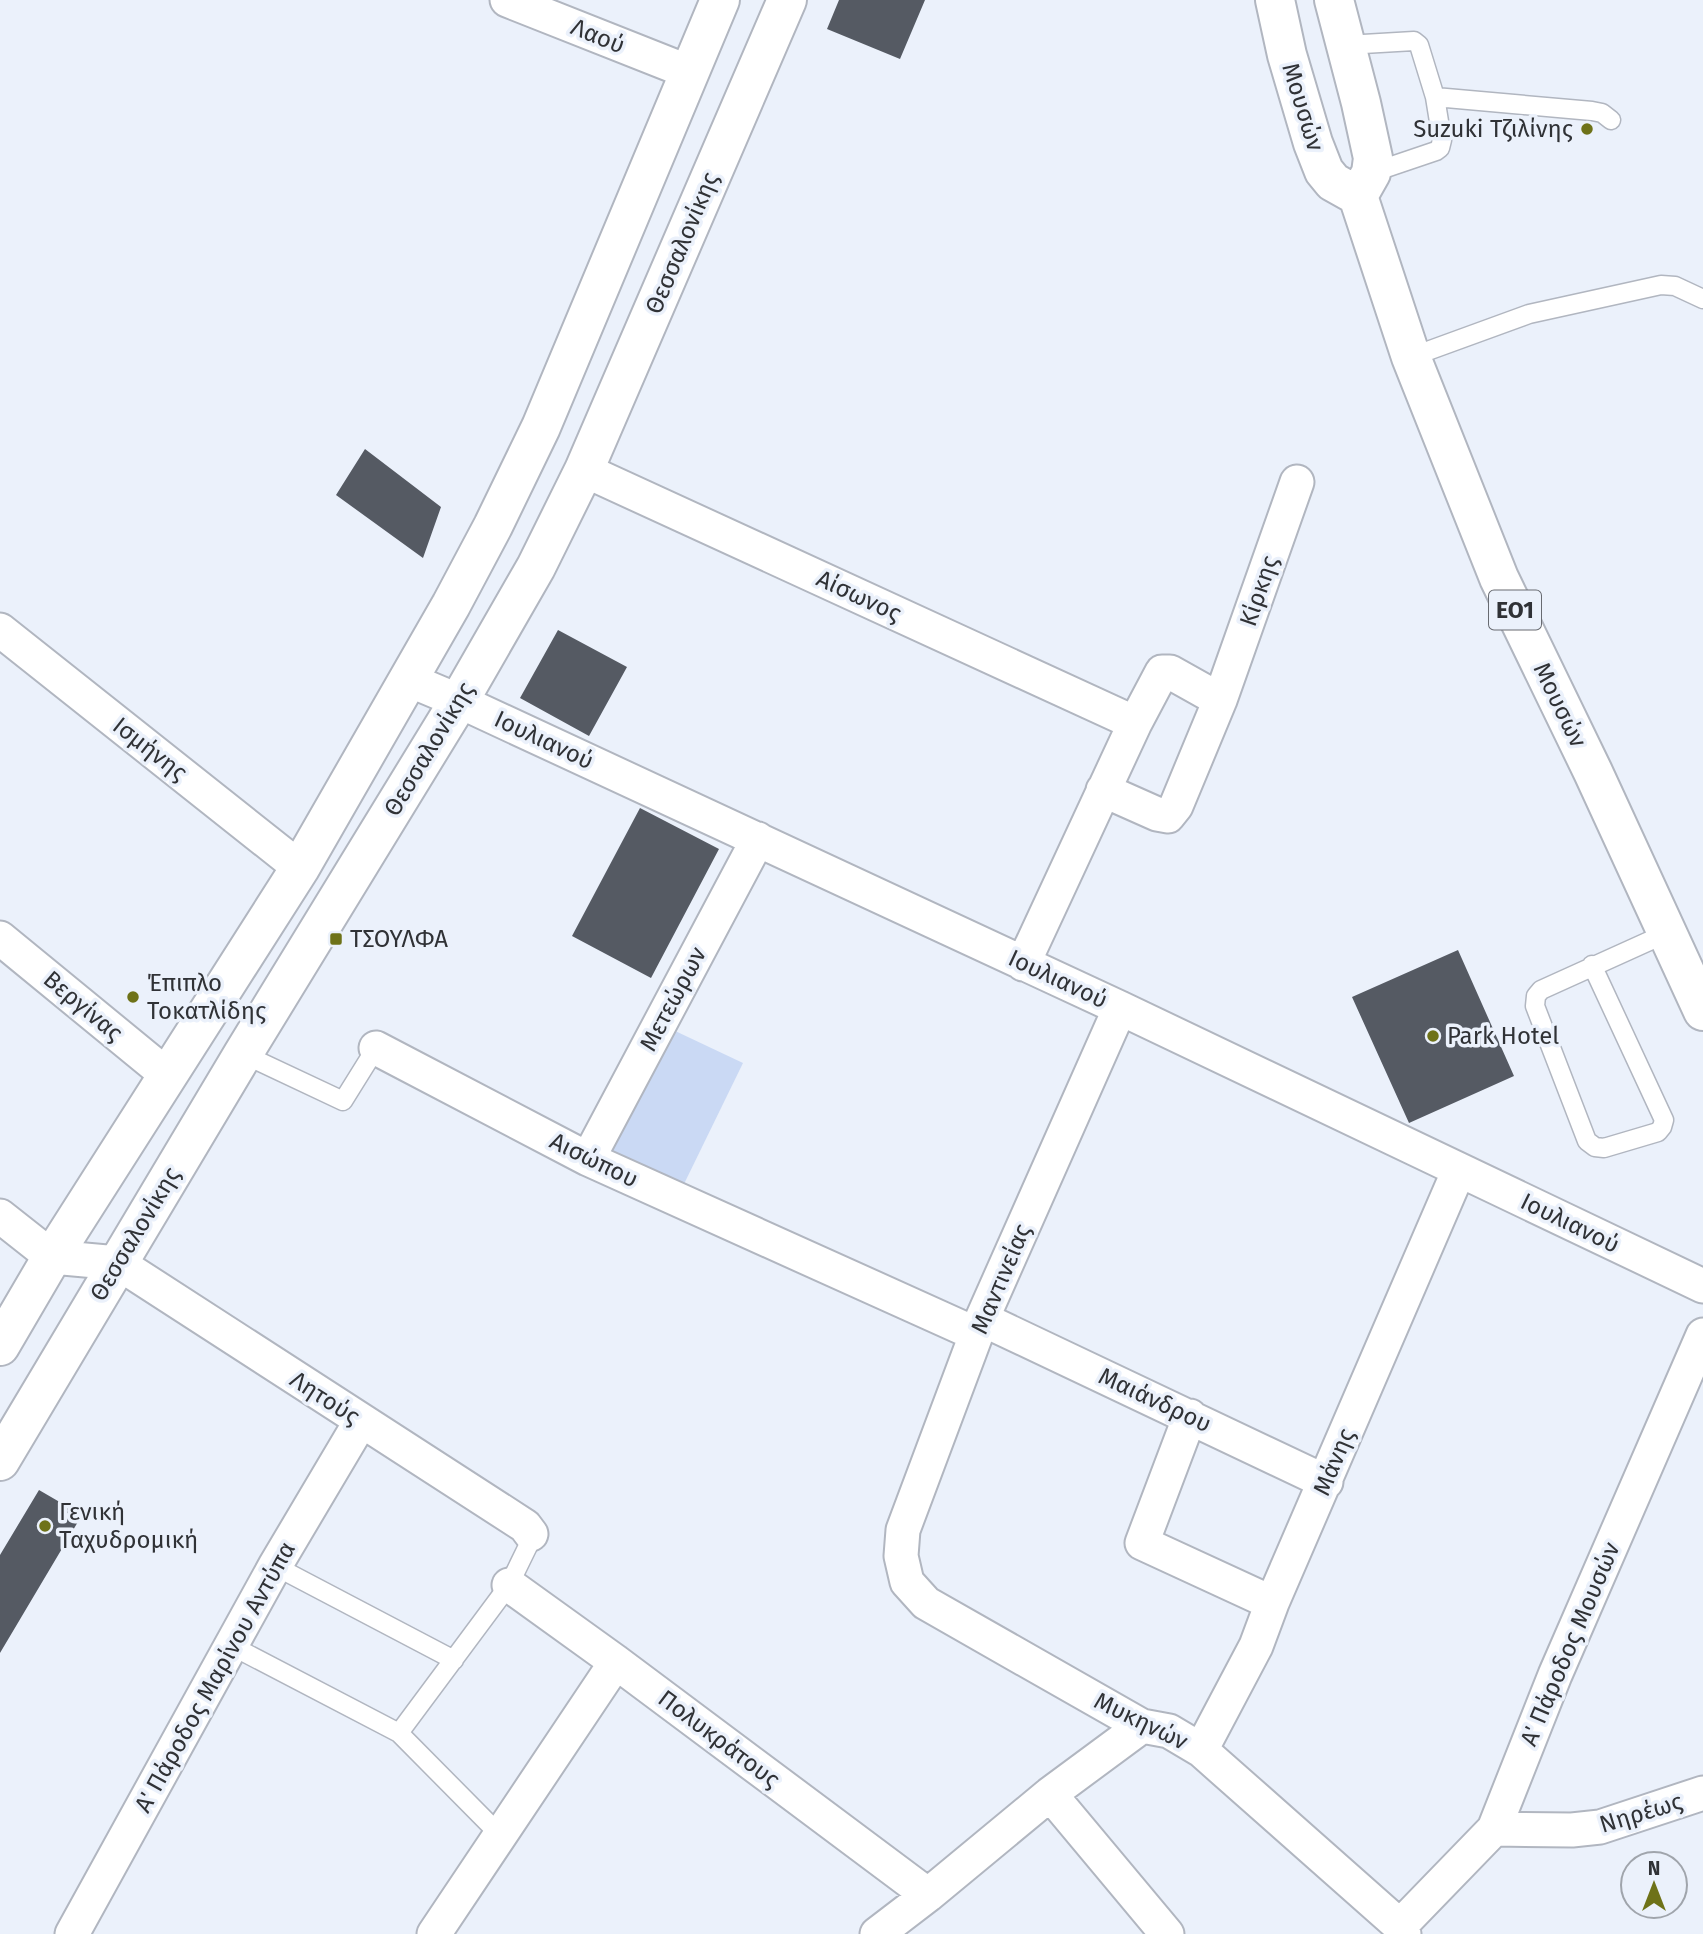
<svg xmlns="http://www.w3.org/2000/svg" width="1703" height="1934" font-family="'Fira Sans',sans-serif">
<rect width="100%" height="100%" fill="#ebf1fb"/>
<path fill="#cad9f4" d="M671 1029 743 1063 683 1186 609 1151Z"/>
<path fill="#555a63" d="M839 0H925L900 59 827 29Z
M365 449 441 507 423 558 336 495Z
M558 630 627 667 589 736 520 698Z
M640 808 719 849 651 978 572 936Z
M1458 950 1514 1076 1409 1123 1352 997Z
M39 1490 82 1515 0 1653V1555Z"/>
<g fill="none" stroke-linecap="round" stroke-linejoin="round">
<defs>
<path id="service" d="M1346 45 1414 41 1419 45 1435 97 1442 140 1440 148 1436 151 1371 173
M1435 97 1592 111 1602 113 1611 120
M1411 357 1529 314 1661 285 1675 286 1703 299
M1592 965 1664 1120 1662 1127 1658 1132 1604 1148 1595 1147 1587 1141 1535 1006 1536 996 1541 990 1667 933
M243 1054 343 1101 376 1048
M275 1566 454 1660
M232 1646 399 1733
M500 1835 399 1733 509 1585 528 1546 531 1534"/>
<path id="minor" d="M507 0 689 72
M584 470 1135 723
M0 630 300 868
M409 680 459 701 1120 1008 1703 1286
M1103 790 1157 814 1168 816 1176 806 1220 700 1297 482
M0 938 167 1075
M1023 964 1135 723 1162 672H1170L1220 700
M1120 1008 982 1319 903 1530 901 1556 907 1582 926 1603 1142 1726 1169 1731 1201 1750 1400 1926 1404 1934
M376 1048 588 1159 976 1334
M588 1159 758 839
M0 1216 52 1257 118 1263 525 1526 531 1534
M982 1319 1326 1482
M1190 1416 1142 1543 1272 1603
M509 1585 616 1662 928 1895
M1201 1750 1256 1646 1272 1603 1459 1170
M1050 1794 1167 1934
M1494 1829 1572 1830 1600 1827 1703 1793
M1400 1926 1494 1829 1555 1675 1703 1335
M72 1934 275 1566 361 1421
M434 1934 616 1662
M877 1934 928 1895 1050 1794 1142 1726"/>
<path id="secondary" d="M0 1346 52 1257 300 868 451 605 493 526 541 427 720 0
M0 1461 243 1054 459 701 536 567 584 470 787 0"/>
<path id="primary" d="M1275 0 1287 55 1313 143 1324 171 1333 182 1358 196 1411 357 1499 578 1593 772 1703 1011
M1334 0 1361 103 1373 158 1371 173 1358 196"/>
</defs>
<use href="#service" stroke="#b1b6c0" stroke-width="21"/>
<use href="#minor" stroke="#b1b6c0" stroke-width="37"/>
<use href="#secondary" stroke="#b1b6c0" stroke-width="42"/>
<use href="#primary" stroke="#b1b6c0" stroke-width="42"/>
<use href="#service" stroke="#fff" stroke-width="18"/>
<use href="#minor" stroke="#fff" stroke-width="33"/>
<use href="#secondary" stroke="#fff" stroke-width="38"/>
<use href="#primary" stroke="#fff" stroke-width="38"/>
</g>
<g fill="#6e7218" stroke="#ebf1fb" stroke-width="2.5">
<circle cx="1587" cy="129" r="7"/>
<rect x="329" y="932" width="14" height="14" rx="3.5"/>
<circle cx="133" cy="997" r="7"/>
<circle cx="1433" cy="1036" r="7"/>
<circle cx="45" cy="1526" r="7"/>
</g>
<g text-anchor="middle" stroke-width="7" stroke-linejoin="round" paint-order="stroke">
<rect fill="#ebf1fb" stroke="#686b71" stroke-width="2" x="1489" y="590.5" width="52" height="39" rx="5"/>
<g font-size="23" font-weight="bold" fill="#303236">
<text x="1515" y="618">ΕΟ1</text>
</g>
<g font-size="24" fill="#303236" stroke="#ebf1fb">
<text transform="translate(598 36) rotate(22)" y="8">Λαού</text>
<text transform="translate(1303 107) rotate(73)" y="8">Μουσών</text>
<text transform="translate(682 243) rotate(-67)" y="8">Θεσσαλονίκης</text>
<text transform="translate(1259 591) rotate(-71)" y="8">Κίρκης</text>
<text transform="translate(859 596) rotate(25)" y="8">Αίσωνος</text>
<text transform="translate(1560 705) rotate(64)" y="8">Μουσών</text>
<text transform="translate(544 740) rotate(25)" y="8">Ιουλιανού</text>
<text transform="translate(150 749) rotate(38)" y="8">Ισμήνης</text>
<text transform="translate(429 749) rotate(-59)" y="8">Θεσσαλονίκης</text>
<text transform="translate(1058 979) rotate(25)" y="8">Ιουλιανού</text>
<text transform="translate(673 999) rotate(-62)" y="8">Μετεώρων</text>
<text transform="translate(83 1006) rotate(40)" y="8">Βεργίνας</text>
<text transform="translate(594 1160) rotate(26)" y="8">Αισώπου</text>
<text transform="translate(1570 1223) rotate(26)" y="8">Ιουλιανού</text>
<text transform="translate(135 1234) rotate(-59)" y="8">Θεσσαλονίκης</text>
<text transform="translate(1001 1279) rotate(-67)" y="8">Μαντινείας</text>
<text transform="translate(325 1398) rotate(33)" y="8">Λητούς</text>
<text transform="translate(1155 1400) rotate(25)" y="8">Μαιάνδρου</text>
<text transform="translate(1334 1462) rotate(-67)" y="8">Μάνης</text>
<text transform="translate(1570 1644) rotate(-67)" y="8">Α΄ Πάροδος Μουσών</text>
<text transform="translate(215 1677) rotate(-61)" y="8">Α΄ Πάροδος Μαρίνου Αντύπα</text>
<text transform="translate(1141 1721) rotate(26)" y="8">Μυκηνών</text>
<text transform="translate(719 1739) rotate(37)" y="8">Πολυκράτους</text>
<text transform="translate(1641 1813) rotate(-17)" y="8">Νηρέως</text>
</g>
<g font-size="24" fill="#303236" stroke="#ebf1fb" text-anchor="start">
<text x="1573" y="137" text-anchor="end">Suzuki Τζιλίνης</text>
<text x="350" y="947">ΤΣΟΥΛΦΑ</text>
<text x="147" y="991">Έπιπλο<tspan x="147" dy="28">Τοκατλίδης</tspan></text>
<text x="1447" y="1044">Park Hotel</text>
<text x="59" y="1520">Γενική<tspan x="59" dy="28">Ταχυδρομική</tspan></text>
</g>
</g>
<g transform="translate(1654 1885)"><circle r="33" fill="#ebf1fb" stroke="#a0a5ac" stroke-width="2"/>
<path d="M0-5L12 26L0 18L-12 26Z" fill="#6e7218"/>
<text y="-10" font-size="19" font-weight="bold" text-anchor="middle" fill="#303236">N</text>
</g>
</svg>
